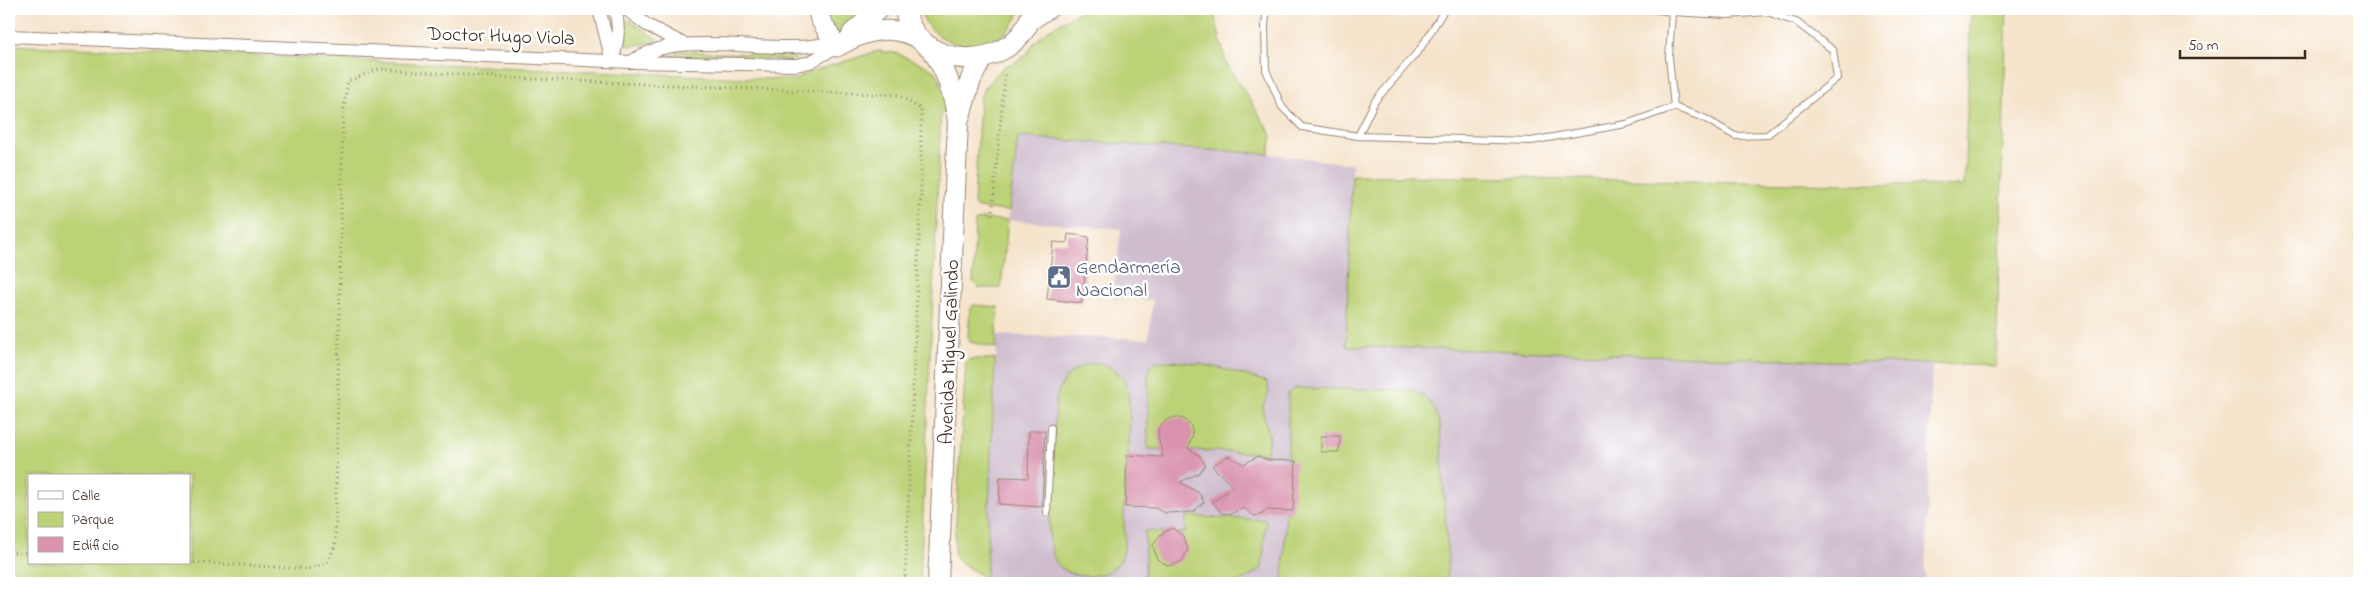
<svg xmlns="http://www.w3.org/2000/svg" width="2368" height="592" font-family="'Indie Flower',sans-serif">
<rect width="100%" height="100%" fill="#fff"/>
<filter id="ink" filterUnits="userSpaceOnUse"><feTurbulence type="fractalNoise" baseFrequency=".02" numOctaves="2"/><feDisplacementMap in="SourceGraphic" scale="10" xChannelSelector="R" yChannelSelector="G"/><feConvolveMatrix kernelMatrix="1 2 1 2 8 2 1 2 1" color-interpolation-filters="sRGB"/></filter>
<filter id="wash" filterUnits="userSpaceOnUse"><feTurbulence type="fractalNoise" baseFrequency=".0096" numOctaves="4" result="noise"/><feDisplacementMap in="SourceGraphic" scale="20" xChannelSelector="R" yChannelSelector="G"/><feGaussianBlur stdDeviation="1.12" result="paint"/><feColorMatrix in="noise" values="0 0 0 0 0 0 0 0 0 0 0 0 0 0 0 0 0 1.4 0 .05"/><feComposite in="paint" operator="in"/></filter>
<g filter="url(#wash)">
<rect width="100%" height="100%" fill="#f5e3ca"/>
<path fill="#cfbdce" d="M1018 137 1269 154 1352 164 1346 346 1932 364 1925 583H985L997 335 1148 339 1153 300 1113 298 1121 229 1008 220Z"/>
<path fill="#bbd276" stroke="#7b7e4a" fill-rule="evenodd" d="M817 9H879L833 42Z
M919 9H1020C1005 59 936 56 919 9Z
M1084 9H1213L1226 63 1272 135 1269 154 1018 137 1009 211 977 208 974 203 980 99 984 88 1003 67 1016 62 1027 54 1034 43 1048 30Z
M1971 9H2007L1996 366 1346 346 1352 175 1964 186Z
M628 19 657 39 656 42 629 46 626 44 624 22Z
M9 45 795 80 810 72 878 51 896 53 926 66 937 73 946 98V113H941L920 583H9ZM29 476H189V563H29Z
M678 51 793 56 796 60 678 56 676 52Z
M981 219 1008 220 1001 288H979L973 282 975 222Z
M974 305 998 307 996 348 970 342 968 337 970 308Z
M970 359H995L986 579 957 560 954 553 966 361Z
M1154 362C1193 358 1231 371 1267 382L1269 393 1262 408 1269 434 1267 453 1148 449V378L1149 367Z
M1098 363C1109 366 1120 371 1125 382 1128 388 1129 397 1129 404 1132 439 1125 475 1124 510 1123 526 1128 545 1121 559 1111 579 1075 581 1060 567 1052 561 1051 544 1049 535L1056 400C1062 377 1074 365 1098 363Z
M1295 388 1412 390C1430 399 1435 407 1440 426L1448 563 1446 579 1443 583H1283L1288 457V393Z
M1186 516 1266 520 1262 568 1247 578 1234 583H1151L1145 577V531L1185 533Z"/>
<g id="blocks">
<path fill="#d993af" d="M1068 234 1089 237 1082 303 1047 299 1053 242 1067 243Z
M1175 417 1184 419 1191 426 1193 435 1188 448 1200 456 1205 465 1199 473 1180 482 1199 493 1204 502 1193 512 1165 513 1155 508 1125 507 1127 455 1163 457 1158 436 1159 427 1166 420Z
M1029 431H1045L1042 507 999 504 1000 477 1028 478Z
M1321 436H1340L1339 452H1321Z
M1228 456 1244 464 1258 456 1267 460 1296 461 1293 511 1266 510 1263 514 1254 516 1244 508 1230 514 1222 513 1212 502 1233 487 1212 466Z
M1172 528 1183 536 1188 549 1182 561 1169 566 1157 559 1153 545 1161 534Z"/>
</g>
</g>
<g filter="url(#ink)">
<use href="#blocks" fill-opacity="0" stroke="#988674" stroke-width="1"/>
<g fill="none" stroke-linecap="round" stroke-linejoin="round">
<defs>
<path id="lane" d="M1267 9 1265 25 1266 70 1282 107 1302 127 1358 136 1531 141 1626 124 1674 107 1704 118 1735 136 1767 135 1837 78 1833 50 1796 22 1767 12 1727 15 1672 12 1649 9
M1672 12 1669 57 1674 107
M1358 136 1375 101 1420 49 1445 9
M1047 513 1051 428"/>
<path id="street" d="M599 9 612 61
M626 9 647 25 684 44
M1027 27 1054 9
M9 36 631 62 796 65 810 62 837 47
M612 61C618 43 620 28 615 9
M631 62C681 25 772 59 833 42"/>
<path id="secondary" d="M817 9 820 19 837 47C866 30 894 22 924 42
M852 33 879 9"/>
<path id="primary" d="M905 9C916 75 1019 74 1033 9
M930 47C947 70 953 92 958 121L938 583
M960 116 971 79 982 58"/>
</defs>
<use href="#lane" stroke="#988674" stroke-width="8"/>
<use href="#street" stroke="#988674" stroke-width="14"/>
<use href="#secondary" stroke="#988674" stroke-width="21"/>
<use href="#primary" stroke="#988674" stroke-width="22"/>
<path stroke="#988674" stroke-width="3" stroke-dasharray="1 4" stroke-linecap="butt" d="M992 215 1005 74
M9 552 29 553
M189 562 307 569 327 563 335 546 343 115 348 81 379 69 510 78 898 95 921 109V190L905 583"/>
<use href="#lane" stroke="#fff" stroke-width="6"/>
<use href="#street" stroke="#fff" stroke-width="12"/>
<use href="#secondary" stroke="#fff" stroke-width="19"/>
<use href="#primary" stroke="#fff" stroke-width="20"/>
</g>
</g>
<defs>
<symbol id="civic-square" viewBox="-11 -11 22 22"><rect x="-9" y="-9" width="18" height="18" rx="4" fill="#5c6f8a" stroke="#fff"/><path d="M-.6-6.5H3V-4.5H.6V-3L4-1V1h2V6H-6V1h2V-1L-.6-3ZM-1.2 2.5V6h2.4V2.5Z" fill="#fff"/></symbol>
</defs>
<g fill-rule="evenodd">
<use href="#civic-square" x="1045" y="263" width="28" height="28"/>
</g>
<g text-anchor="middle" stroke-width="5" stroke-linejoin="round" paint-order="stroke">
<g font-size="20" fill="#3b2a1e" stroke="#fff">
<text transform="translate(501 35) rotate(2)" y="7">Doctor Hugo Viola</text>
<text transform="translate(948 352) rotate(-88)" y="7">Avenida Miguel Galindo</text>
</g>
<g font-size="20" fill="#4e5e75" stroke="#fff" text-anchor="start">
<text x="1076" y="273">Gendarmería<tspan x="1076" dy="23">Nacional</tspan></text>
</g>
</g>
<rect width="2368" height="592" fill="none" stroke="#fff" stroke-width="30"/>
<rect x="28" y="474" width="162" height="90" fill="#ffffff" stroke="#b1aaa5"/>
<rect x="38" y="491" width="25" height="8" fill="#ffffff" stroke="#b1aaa5"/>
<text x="72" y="500" font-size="15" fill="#3b2a1e">Calle</text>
<rect x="38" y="512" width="25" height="15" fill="#bbd276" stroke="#b1aaa5"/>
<text x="72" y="524" font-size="15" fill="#3b2a1e">Parque</text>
<rect x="38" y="537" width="25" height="15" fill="#d993af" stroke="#b1aaa5"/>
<text x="72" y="550" font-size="15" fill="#3b2a1e">Edificio</text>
<path d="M2180 50v8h125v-8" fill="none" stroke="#3b2a1e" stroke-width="2.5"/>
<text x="2188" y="50" font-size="15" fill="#3b2a1e" stroke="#ffffff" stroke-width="4" paint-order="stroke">50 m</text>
</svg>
